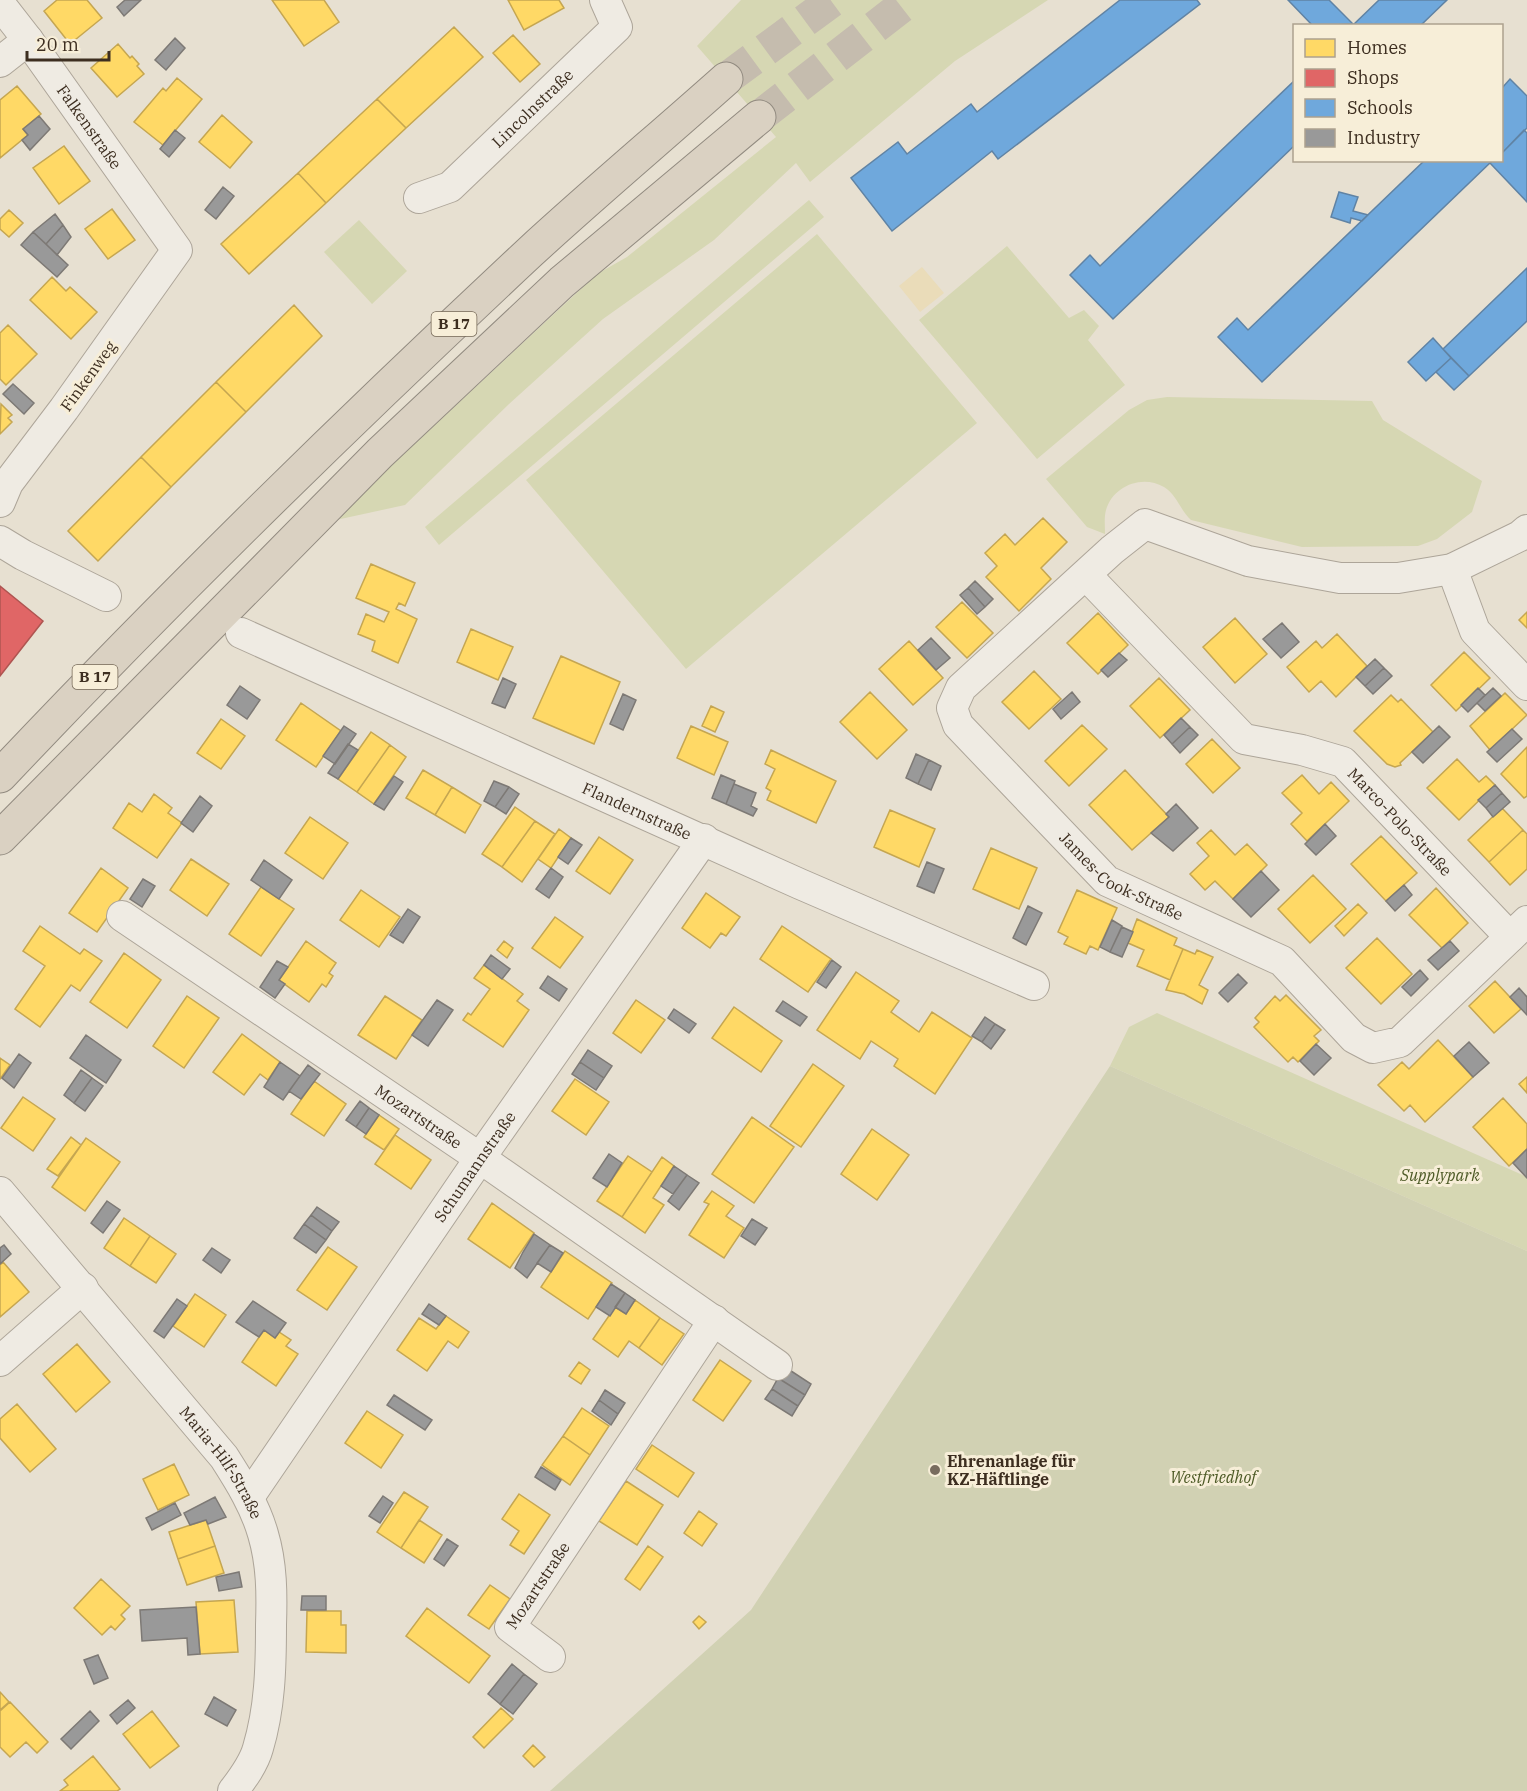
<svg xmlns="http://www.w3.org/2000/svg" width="1527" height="1791" font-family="'IBM Plex Serif',serif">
<rect width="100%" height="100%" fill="#e7e0d1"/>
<path fill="#d6d7b3" d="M741 0H1048L955 61 810 182 796 163 714 240 603 319 509 404 405 505 336 520 395 462 597 274 627 257 776 137 697 46Z
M809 200 824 217 439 545 425 527Z
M359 220 407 271 372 304 324 252Z
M817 234 977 423 686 669 526 480Z
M1007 246 1069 318 1084 310 1099 326 1088 340 1125 385 1037 459 919 320Z
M1167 397 1372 401 1383 420 1482 481 1472 512 1437 539 1418 546 1302 547 1191 520C1180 510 1177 495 1164 487 1142 474 1113 486 1106 510 1104 517 1105 526 1105 534L1087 527 1046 479 1129 410 1147 400Z
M1157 1013 1527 1177V1251L1110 1066 1129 1027Z"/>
<path fill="#eadcb9" d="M922 267 944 293 920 312 899 286Z"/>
<path fill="#d1d1b3" d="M1110 1066 1527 1251V1791H550L751 1610Z"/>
<path fill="#ffd966" stroke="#c5a651" stroke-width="1.5" d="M57 0H87L102 18 70 44 44 11Z
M272 0H324L339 22 304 46Z
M508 0H559L564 8 524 30Z
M454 27 483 57 406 128 377 99Z
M513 35 540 64 520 82 493 53Z
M118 44 130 58 132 56 139 64 137 66 144 74 117 97 91 68Z
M177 78 202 99 163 145 134 122 163 88 166 91Z
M17 86 41 114 23 129 28 135 0 158V100Z
M377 99 406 128 326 203 298 173Z
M222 115 252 142 230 168 199 142Z
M64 146 90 181 59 204 33 168Z
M298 173 326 203 249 274 221 244Z
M112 209 135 240 108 259 85 229Z
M9 210 23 223 9 237 0 229V219Z
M52 277 66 291 70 287 97 312 71 339 30 300Z
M294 305 322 336 246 412 216 382Z
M8 325 37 354 6 385 0 379V333Z
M216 382 246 412 171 487 141 457Z
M1 404 12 415 8 418 12 422 0 434Z
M141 457 171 487 98 561 68 531Z
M1043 518 1067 542 1041 568 1051 579 1019 611 986 577 997 566 985 553 1005 534 1015 545Z
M371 564 415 583 405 606 399 603 396 609 417 619 398 663 372 651 375 641 358 634 366 614 384 622 389 612 356 598Z
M962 602 993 633 967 658 936 627Z
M1527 612V628L1519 620Z
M1098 613 1128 645 1098 674 1067 643Z
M1235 618 1267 654 1235 683 1203 647Z
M471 629 513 647 498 680 457 662Z
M1337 634 1367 666 1336 697 1321 681 1309 692 1287 667 1316 641 1322 648Z
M909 641 943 678 913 705 879 669Z
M1464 652 1490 678 1456 711 1431 685Z
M561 656 620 682 594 744 533 718Z
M1034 671 1061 699 1029 729 1002 702Z
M1159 678 1190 710 1160 738 1130 706Z
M870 692 907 730 877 759 840 722Z
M1505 693 1527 715 1490 750 1470 726Z
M1391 695 1398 702 1401 699 1433 732 1400 763 1401 765 1395 767 1387 764 1354 731Z
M301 703 341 731 316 767 276 740Z
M711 706 724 712 715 732 702 726Z
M221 719 245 736 221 769 197 753Z
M1082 725 1107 749 1069 786 1045 761Z
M691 726 728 742 714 775 677 758Z
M371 732 390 745 357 792 338 779Z
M1212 739 1240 768 1213 793 1186 764Z
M390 745 406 757 374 804 357 792Z
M1527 747V796L1524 798 1501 774Z
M771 750 836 781 816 823 767 800 771 791 766 788 775 769 765 764Z
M1457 759 1479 782 1486 776 1495 785 1459 820 1427 788Z
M423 770 452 787 435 815 406 798Z
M1125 770 1169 817 1132 850 1089 805Z
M1302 775 1319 794 1331 782 1349 801 1307 841 1291 824 1302 813 1282 793Z
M452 787 481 805 465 833 435 815Z
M154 794 172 808 168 813 182 823 157 858 113 828 129 803 142 812Z
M515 807 535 821 502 867 482 854Z
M1502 808 1523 830 1489 862 1468 840Z
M890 810 935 829 919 867 874 847Z
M310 817 348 843 323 879 285 853Z
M535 821 555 834 522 882 502 867Z
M559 829 571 838 551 868 538 859Z
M1211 830 1235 855 1247 844 1267 865 1233 899 1215 881 1205 890 1190 874 1209 856 1197 843Z
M1523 830 1527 834V869L1510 885 1489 862Z
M1381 836 1417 873 1386 901 1351 864Z
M599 837 633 860 610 894 576 871Z
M991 848 1037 868 1019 909 973 889Z
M191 859 229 884 207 916 170 890Z
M101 868 128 888 97 932 69 913Z
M1313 875 1346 909 1310 943 1278 909Z
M261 887 294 909 261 956 229 934Z
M1436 888 1468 923 1442 948 1409 915Z
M361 890 400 917 379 947 340 920Z
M1077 890 1117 908 1098 950 1090 946 1086 954 1064 944 1068 937 1058 932Z
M706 893 740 917 726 936 721 933 710 948 682 928Z
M1358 904 1367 913 1344 936 1335 926Z
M555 917 583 937 560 968 532 948Z
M1137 919 1177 938 1174 945 1183 949 1170 980 1137 966 1144 950 1128 943Z
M40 926 80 954 84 949 102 961 80 991 71 985 40 1027 15 1009 45 966 23 951Z
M782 926 831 959 808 992 760 959Z
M1377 938 1412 974 1381 1004 1346 968Z
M306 941 336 963 329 973 333 976 326 987 322 984 309 1002 279 980Z
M504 941 513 948 507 958 497 950Z
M1183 949 1195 954 1197 950 1213 957 1199 985 1208 990 1202 1004 1184 994 1166 990Z
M124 953 161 980 127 1028 90 1002Z
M484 965 523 994 517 1001 529 1010 503 1047 463 1020 468 1013 471 1015 490 989 474 978Z
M856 972 899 1001 891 1012 919 1032 932 1012 972 1038 935 1094 894 1066 898 1059 871 1041 860 1059 817 1030Z
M1495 981 1521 1009 1494 1033 1469 1006Z
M1286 995 1321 1030 1314 1036 1319 1041 1298 1062 1293 1057 1288 1062 1254 1027 1259 1022 1255 1018 1275 996 1280 1001Z
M187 996 219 1018 184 1068 153 1046Z
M385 996 422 1020 396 1059 358 1035Z
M636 1000 665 1020 641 1053 613 1033Z
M734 1007 782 1041 761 1072 712 1038Z
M242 1034 280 1062 268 1080 260 1074 244 1095 213 1072Z
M1438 1040 1473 1077 1425 1122 1410 1105 1404 1111 1378 1085 1402 1062 1409 1069Z
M0 1058 10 1065 0 1079Z
M813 1064 844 1086 801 1147 770 1126Z
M1527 1077V1093L1519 1084Z
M575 1079 609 1102 586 1135 552 1111Z
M314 1081 346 1104 324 1136 291 1114Z
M23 1097 55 1119 33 1151 1 1128Z
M1503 1098 1527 1124V1149L1509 1166 1473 1127Z
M379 1115 399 1129 384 1150 364 1137Z
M752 1117 794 1147 754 1203 712 1174Z
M872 1129 909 1155 877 1200 841 1174Z
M395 1135 431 1160 411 1189 375 1164Z
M71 1137 81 1145 58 1176 47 1169Z
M86 1138 120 1162 85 1211 52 1187Z
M628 1156 652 1172 622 1217 597 1201Z
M662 1157 674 1166 653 1198 664 1205 645 1233 622 1217Z
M712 1191 734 1206 726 1216 744 1228 724 1258 689 1235 709 1204 704 1202Z
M492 1203 534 1233 510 1268 468 1239Z
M124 1218 150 1236 130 1266 104 1248Z
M150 1236 176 1254 156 1283 130 1266Z
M328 1247 357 1267 327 1310 297 1290Z
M565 1251 612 1283 588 1319 541 1287Z
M3 1262 29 1292 0 1317V1265Z
M195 1294 226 1315 204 1347 173 1326Z
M635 1300 660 1318 639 1348 629 1341 618 1357 593 1339 615 1307 626 1314Z
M446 1316 469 1332 458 1348 448 1341 427 1371 397 1350 419 1318 436 1329Z
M660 1318 684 1334 662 1365 639 1348Z
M264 1330 275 1338 279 1332 291 1340 286 1346 298 1354 276 1386 242 1362Z
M77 1344 110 1382 76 1412 43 1374Z
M720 1360 751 1381 723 1421 693 1400Z
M579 1362 590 1370 581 1384 569 1376Z
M17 1404 56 1449 30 1472 0 1438V1419Z
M582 1408 609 1426 590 1455 563 1436Z
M367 1411 403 1435 381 1468 345 1443Z
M563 1436 590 1455 570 1485 542 1465Z
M652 1445 694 1473 678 1497 636 1469Z
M174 1464 189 1495 158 1510 143 1479Z
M626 1481 663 1505 637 1545 599 1521Z
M404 1492 428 1507 401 1548 377 1532Z
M519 1494 550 1515 524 1554 510 1545 519 1531 502 1519Z
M699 1511 717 1524 702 1546 684 1533Z
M206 1520 215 1546 178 1559 169 1532Z
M419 1520 442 1535 424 1563 401 1548Z
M215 1546 224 1573 187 1585 178 1559Z
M648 1546 663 1557 640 1590 625 1579Z
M101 1579 130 1606 121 1615 125 1619 115 1630 111 1626 102 1635 74 1608Z
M490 1585 510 1599 489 1629 468 1615Z
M234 1600 238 1652 200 1654 196 1602Z
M427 1608 490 1656 469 1683 406 1636Z
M307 1611H341V1625H346V1653L306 1652Z
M699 1616 706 1622 699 1629 693 1622Z
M0 1692 9 1702 0 1710Z
M10 1702 48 1742 37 1753 26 1742 10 1757 0 1747V1711Z
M501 1708 513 1719 484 1748 473 1737Z
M152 1711 179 1746 150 1768 123 1734Z
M533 1745 545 1757 534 1767 523 1756Z
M93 1756 120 1789 117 1791H60L68 1785 64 1780Z"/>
<path fill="#e06666" stroke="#af5551" stroke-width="1.5" d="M0 586 43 621 0 676Z"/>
<path fill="#6fa8dc" stroke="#6083a4" stroke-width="1.5" d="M1120 0H1197L1200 4 998 159 992 151 892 231 851 178 898 142 907 154 971 104 977 112Z
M1288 0H1329L1353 24 1313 26Z
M1379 0H1447L1420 26H1352Z
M1510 79 1527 96V128L1502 153V88Z
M1294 81V146L1113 319 1070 275 1090 255 1100 266Z
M1524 130 1527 133V202L1490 163 1493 160H1502V153Z
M1425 160H1493L1262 382 1218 337 1237 318 1248 330Z
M1339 192 1358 197 1353 211 1368 215 1362 221 1351 218 1350 223 1331 217Z
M1527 268V321L1469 376 1443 349Z
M1433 338 1451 358 1426 381 1408 362Z
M1451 358 1469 376 1454 390 1436 372Z"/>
<path fill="#999" stroke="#7d7975" stroke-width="1.5" d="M125 0H141L124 16 117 7Z
M175 38 185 48 166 70 155 60Z
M39 116 50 129 30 150 22 140 28 135 23 129Z
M175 130 185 138 169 157 160 149Z
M223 187 234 196 216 219 205 210Z
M55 214 63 225 46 244 33 232Z
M63 225 71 237 57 255 46 244Z
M33 232 68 265 57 277 21 245Z
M13 384 34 403 24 414 3 394Z
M975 581 993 599 985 607 968 588Z
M968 588 985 607 977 614 960 595Z
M1282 623 1299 642 1281 658 1263 639Z
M931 638 950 658 936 670 918 650Z
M1119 653 1127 660 1108 677 1101 670Z
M1375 659 1384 668 1365 686 1356 677Z
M1384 668 1392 676 1373 694 1365 686Z
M503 678 516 684 505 708 492 703Z
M240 686 260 700 247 719 227 705Z
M1478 688 1485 695 1468 712 1461 705Z
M1493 688 1501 696 1485 711 1477 703Z
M1072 692 1080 702 1061 719 1053 709Z
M623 694 636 700 623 730 610 724Z
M1181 718 1190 727 1172 744 1164 735Z
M344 726 356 734 335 764 323 756Z
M1439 726 1450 737 1423 763 1412 752Z
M1190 727 1198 735 1180 753 1172 744Z
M1512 729 1522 739 1497 762 1487 752Z
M348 744 358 750 338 779 328 773Z
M916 754 929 760 918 784 906 778Z
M929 760 941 766 931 790 918 784Z
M721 775 735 781 726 804 712 798Z
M394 776 403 782 384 810 374 804Z
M494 781 509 787 495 807 484 801Z
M734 784 756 793 751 806 757 809 753 816 726 804Z
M1495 785 1502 793 1486 808 1478 800Z
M509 787 519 794 506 814 495 807Z
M1502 793 1510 802 1493 817 1486 808Z
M200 796 212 806 193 832 181 823Z
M1176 804 1198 828 1173 851 1151 833 1169 817 1166 814Z
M1325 824 1336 836 1316 855 1305 844Z
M571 838 582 845 568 864 558 857Z
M264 860 292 880 279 899 251 880Z
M927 862 944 869 934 893 917 886Z
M551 868 563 877 549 898 536 889Z
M1261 871 1279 890 1251 917 1233 899Z
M143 879 155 886 142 907 130 899Z
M1404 885 1412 895 1395 911 1386 901Z
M1028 906 1042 913 1026 945 1013 938Z
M408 909 420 917 403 943 390 935Z
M1112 920 1122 926 1110 952 1100 947Z
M1122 927 1133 932 1122 957 1110 952Z
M1450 941 1459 951 1438 970 1428 960Z
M491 955 510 969 502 979 484 965Z
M832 960 841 967 826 988 817 982Z
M277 961 288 967 279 980 285 984 275 998 260 987Z
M1420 970 1428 979 1411 996 1402 987Z
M1238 974 1247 983 1228 1002 1219 993Z
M548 976 567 989 559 1001 540 988Z
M1519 988 1527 997V1015L1510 997Z
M437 1000 453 1010 428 1046 412 1035Z
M783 1001 807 1017 800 1026 776 1011Z
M674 1009 696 1024 689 1033 668 1018Z
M985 1017 995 1024 982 1042 972 1036Z
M995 1024 1005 1030 991 1049 982 1042Z
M86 1035 121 1060 106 1083 70 1058Z
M1469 1042 1489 1063 1473 1077 1454 1056Z
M1316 1044 1331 1058 1314 1075 1300 1061Z
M588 1050 612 1066 604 1078 580 1062Z
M19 1054 31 1063 14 1088 2 1078Z
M280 1062 300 1076 283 1100 264 1087Z
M580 1062 604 1078 596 1090 572 1074Z
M308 1065 320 1074 301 1099 289 1091Z
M81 1070 92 1078 74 1103 64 1095Z
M92 1078 103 1086 85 1111 74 1103Z
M360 1101 369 1108 356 1127 346 1120Z
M369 1108 379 1115 366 1134 356 1127Z
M1527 1149V1178L1513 1163Z
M609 1154 622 1163 607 1187 593 1178Z
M674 1166 687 1175 673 1194 661 1186Z
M687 1175 699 1183 679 1210 668 1201Z
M107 1201 120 1210 103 1233 91 1223Z
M317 1207 339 1222 332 1231 311 1215Z
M311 1215 332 1231 326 1240 304 1224Z
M752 1219 767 1228 755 1245 741 1236Z
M304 1224 326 1240 316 1253 294 1238Z
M534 1234 550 1245 527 1278 515 1268 523 1252Z
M4 1245 11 1254 0 1264V1248Z
M550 1245 563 1253 551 1272 537 1263Z
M212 1248 230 1260 221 1273 203 1260Z
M611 1284 625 1293 610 1316 596 1307Z
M625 1293 635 1300 626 1314 615 1307Z
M177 1299 187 1306 164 1338 154 1331Z
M253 1301 286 1323 275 1338 264 1330 259 1337 236 1322Z
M429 1304 446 1316 439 1325 422 1314Z
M785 1367 811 1384 805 1395 778 1378Z
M778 1378 805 1395 798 1406 772 1389Z
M772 1389 798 1406 792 1416 765 1399Z
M605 1390 625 1403 618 1414 599 1400Z
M394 1395 432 1420 425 1430 387 1405Z
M599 1400 618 1414 611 1425 592 1411Z
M541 1467 561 1480 555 1490 535 1477Z
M383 1496 393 1503 380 1523 369 1516Z
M215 1497 226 1517 208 1524 206 1520 190 1525 184 1513Z
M175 1503 181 1515 152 1530 146 1518Z
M447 1539 458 1546 444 1566 434 1559Z
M239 1572 242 1587 219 1591 216 1577Z
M302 1596H326V1610H301Z
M196 1607 200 1654 188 1655 187 1638 142 1641 140 1610Z
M98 1655 108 1678 94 1684 84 1660Z
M512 1664 524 1674 500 1704 488 1694Z
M524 1674 537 1684 513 1714 500 1704Z
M214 1697 236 1710 227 1726 205 1714Z
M128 1700 135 1708 117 1724 110 1715Z
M90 1711 99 1721 71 1749 61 1739Z"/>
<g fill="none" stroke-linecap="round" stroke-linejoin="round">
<path stroke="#c5bcae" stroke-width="33" stroke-dasharray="33 16" stroke-linecap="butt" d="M726 79 833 0
M759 117 910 0"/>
<defs>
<g id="minor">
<path id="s1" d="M0 4 28 40 177 250 64 409 8 483 0 502"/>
<path d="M0 62 28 40"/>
<path id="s2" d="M419 198 450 187 617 27 605 0"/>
<path id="s3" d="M1527 530 1520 536 1452 569 1398 578H1340L1248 561 1145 524 1112 550 961 688 952 708 958 725 1107 881 1282 961 1354 1038 1373 1048 1400 1042 1527 921"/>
<path d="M0 541 23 555 106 596"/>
<path d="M1452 569 1475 631 1527 685"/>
<path id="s4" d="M1086 575 1244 739 1302 750 1343 762 1510 937"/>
<path id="s5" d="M241 633 800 884 1034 985"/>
<path id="s6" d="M122 916 480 1158 777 1365"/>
<path id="s7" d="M0 1192 224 1457C240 1482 255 1506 263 1534 272 1564 272 1595 271 1625 271 1667 270 1708 258 1748 254 1763 243 1778 233 1791"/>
<path d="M0 1361 83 1288"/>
<path id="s8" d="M249 1497 480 1158 704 839"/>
<path id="s9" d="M550 1657 510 1627 714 1320"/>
</g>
<path id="highway" d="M0 776C170 596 348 422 529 253 593 194 661 137 726 79
M0 838 380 453 562 282 759 117"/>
</defs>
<use href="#minor" stroke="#ada599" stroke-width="32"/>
<use href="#highway" stroke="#928b80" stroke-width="35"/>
<use href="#minor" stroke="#efebe3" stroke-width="30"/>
<use href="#highway" stroke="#dad1c2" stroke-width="33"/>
</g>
<circle fill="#786c5e" stroke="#f7eed8" stroke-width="2" cx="935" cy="1470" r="6"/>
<g text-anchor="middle" stroke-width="6" stroke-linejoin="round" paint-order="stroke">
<g fill="#f7eed8" stroke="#756857" stroke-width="1.5">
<rect x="431.5" y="312" width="45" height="24" rx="4.5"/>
<rect x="72.5" y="665" width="45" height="24" rx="4.5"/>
</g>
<g font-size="15" font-weight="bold" fill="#3d2e20">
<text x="454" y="329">B 17</text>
<text x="95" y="682">B 17</text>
</g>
<g font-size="16" fill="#3d2e20" stroke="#f7eed8">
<text dy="6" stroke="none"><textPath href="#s2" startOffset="147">Lincolnstraße</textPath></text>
<text dy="6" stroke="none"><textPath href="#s1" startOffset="152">Falkenstraße</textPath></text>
<text transform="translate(88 376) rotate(-54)" y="6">Finkenweg</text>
<text dy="6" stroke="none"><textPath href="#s5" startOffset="434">Flandernstraße</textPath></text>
<text dy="6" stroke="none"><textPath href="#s4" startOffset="412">Marco-Polo-Straße</textPath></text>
<text dy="6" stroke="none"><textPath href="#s3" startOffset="912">James-Cook-Straße</textPath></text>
<text dy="6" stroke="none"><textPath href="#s6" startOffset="358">Mozartstraße</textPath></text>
<text dy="6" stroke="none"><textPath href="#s8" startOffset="400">Schumannstraße</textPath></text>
<text dy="6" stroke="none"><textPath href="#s7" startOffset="350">Maria-Hilf-Straße</textPath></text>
<text dy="6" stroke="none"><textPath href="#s9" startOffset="100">Mozartstraße</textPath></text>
</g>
<g font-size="16" font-style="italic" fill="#4d5a26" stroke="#f7eed8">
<text x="1440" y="1181">Supplypark</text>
<text x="1213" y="1483">Westfriedhof</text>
</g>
<g font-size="16" font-weight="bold" fill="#3d2e20" stroke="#f7eed8" text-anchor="start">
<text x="947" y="1467">Ehrenanlage für<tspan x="947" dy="18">KZ-Häftlinge</tspan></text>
</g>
</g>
<rect x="1293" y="24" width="210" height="138" fill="#f7eed8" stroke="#ada18e" stroke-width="1.5"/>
<rect x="1305" y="39" width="30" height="18" fill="#ffd966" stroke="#ada18e" stroke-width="1.5"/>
<text x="1347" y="54" font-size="18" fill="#3d2e20">Homes</text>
<rect x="1305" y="69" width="30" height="18" fill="#e06666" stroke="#ada18e" stroke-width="1.5"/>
<text x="1347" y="84" font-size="18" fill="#3d2e20">Shops</text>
<rect x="1305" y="99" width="30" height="18" fill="#6fa8dc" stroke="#ada18e" stroke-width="1.5"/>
<text x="1347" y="114" font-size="18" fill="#3d2e20">Schools</text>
<rect x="1305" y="129" width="30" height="18" fill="#999999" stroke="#ada18e" stroke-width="1.5"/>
<text x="1347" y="144" font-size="18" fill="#3d2e20">Industry</text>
<path d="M27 51v9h82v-9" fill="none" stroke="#3d2e20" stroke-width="3"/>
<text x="36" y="51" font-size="18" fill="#3d2e20" stroke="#f7eed8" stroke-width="4.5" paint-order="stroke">20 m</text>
</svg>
